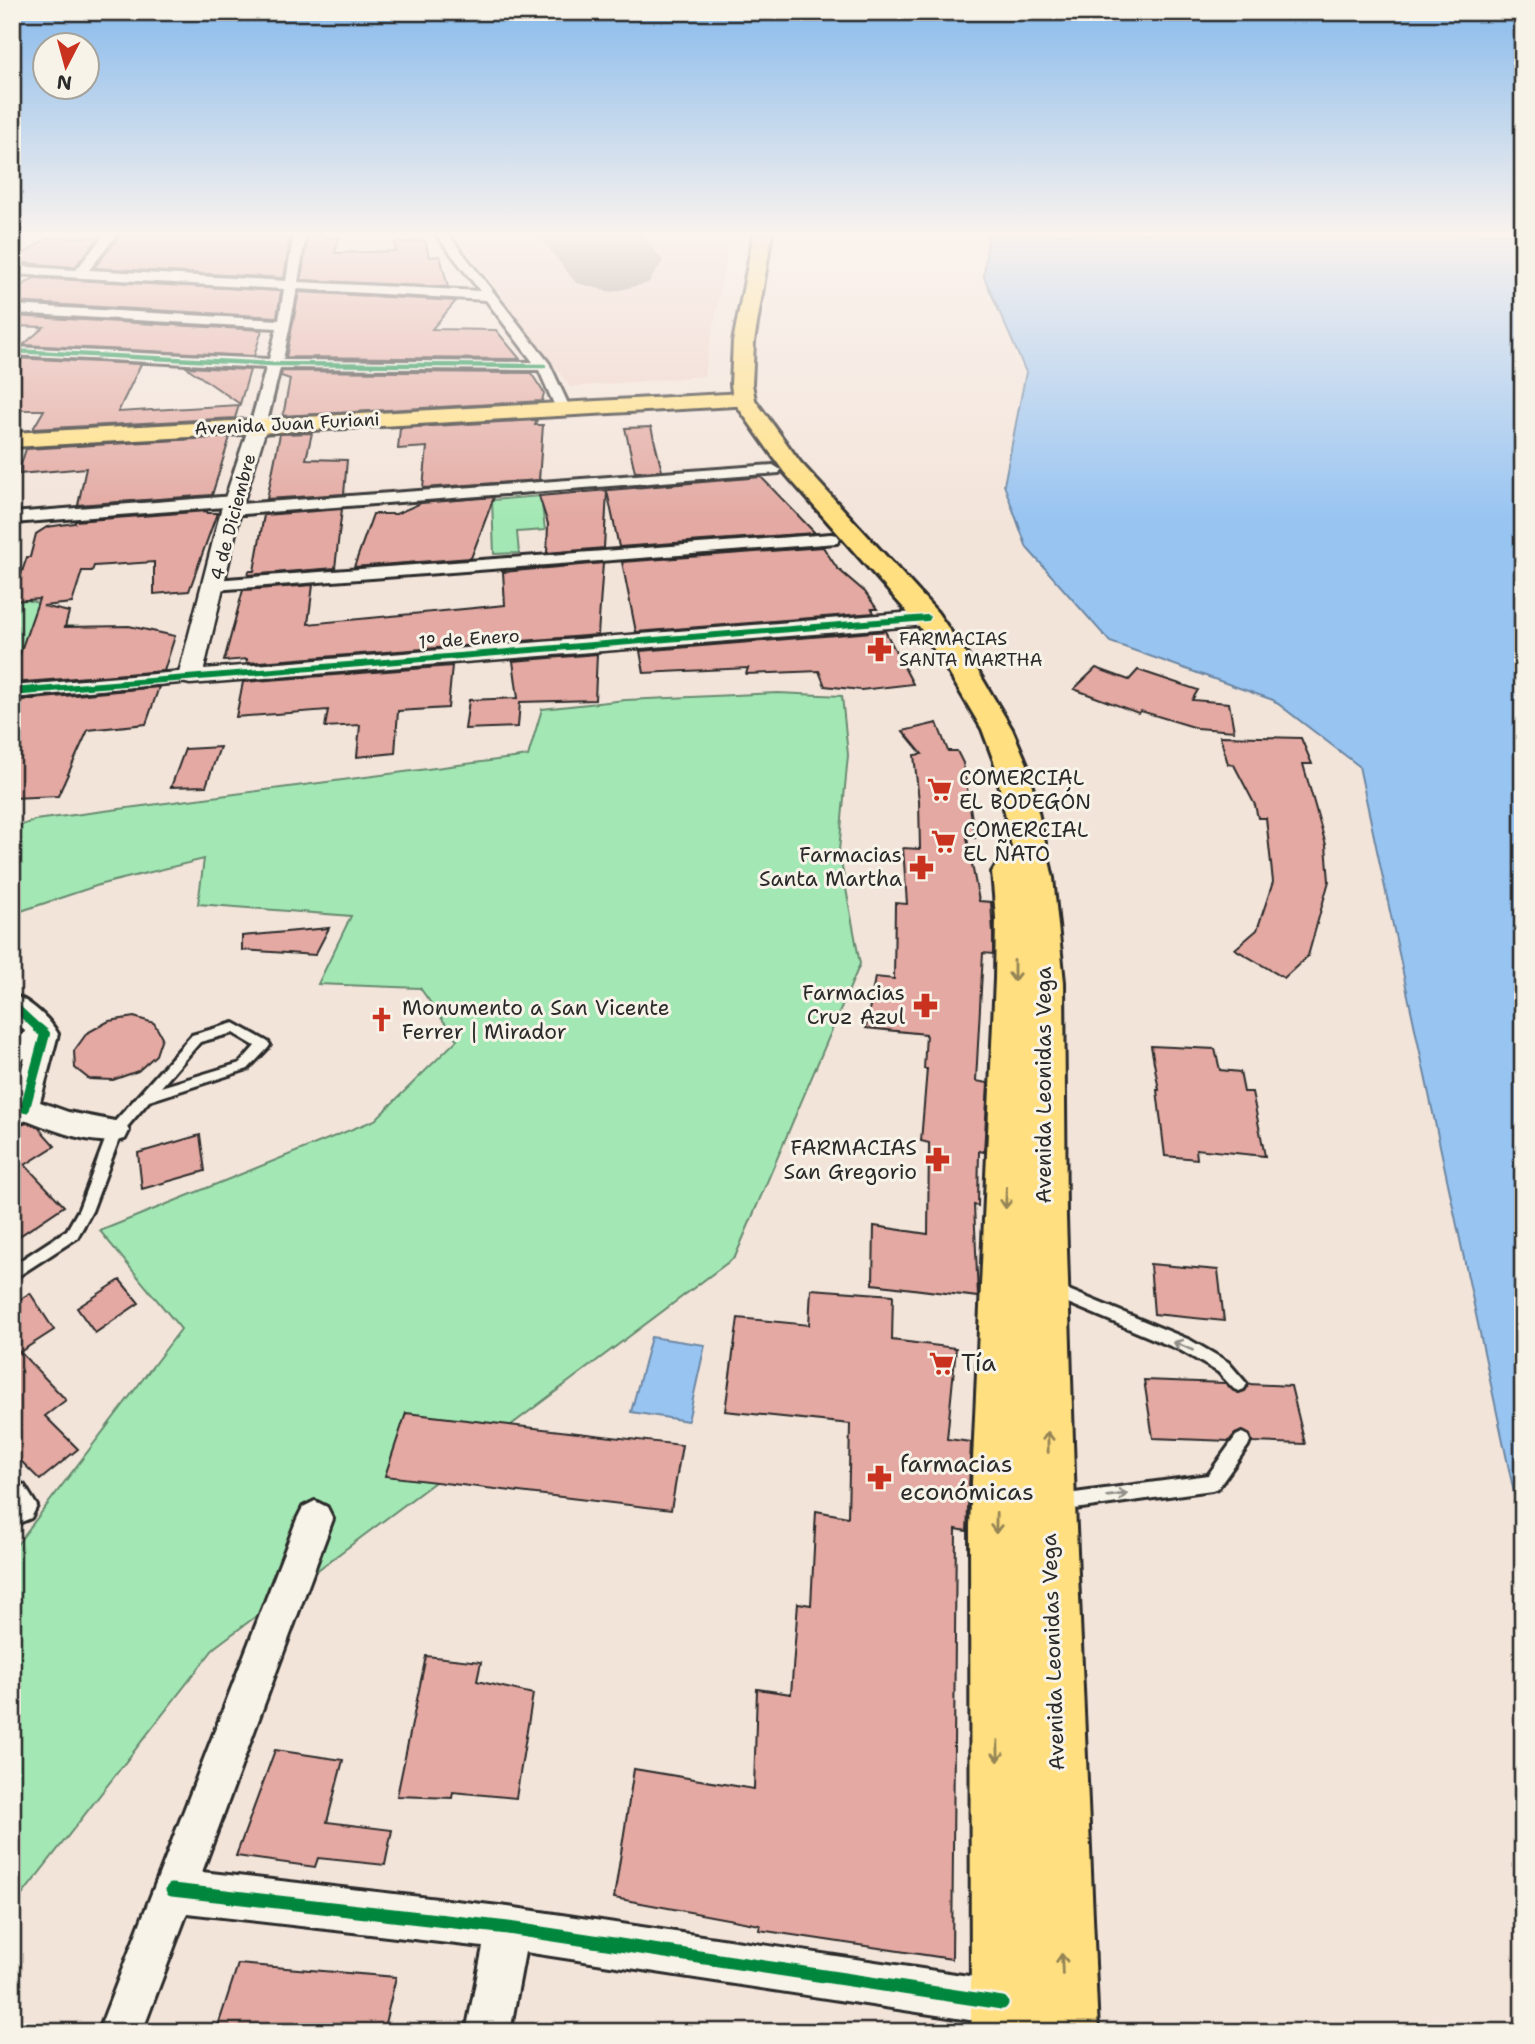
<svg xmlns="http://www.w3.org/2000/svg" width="1535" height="2044" font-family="'Shantell Sans',sans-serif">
<rect width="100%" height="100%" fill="#f3e4da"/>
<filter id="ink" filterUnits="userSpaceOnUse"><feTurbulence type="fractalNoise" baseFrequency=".0143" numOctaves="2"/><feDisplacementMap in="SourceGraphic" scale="14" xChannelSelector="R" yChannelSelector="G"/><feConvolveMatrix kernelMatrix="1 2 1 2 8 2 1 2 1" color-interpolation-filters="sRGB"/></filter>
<g filter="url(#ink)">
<path fill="#eed2c9" d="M454 233H731L704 376 570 387Z"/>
<path fill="#a3e8b4" stroke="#678a70" stroke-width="2" d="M541 496 545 530 517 532 519 553 494 554 492 500Z
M27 600 38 603 65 626 82 627 24 660 12 659V601Z
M778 693 842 696 848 755 839 851 860 964 735 1257 215 1647 12 1908V1551L181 1329 100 1231 375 1120 457 1040 420 988 318 984 351 916 198 904 204 859 102 884 12 914V829L35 820 528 756 542 709 626 700Z"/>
<path fill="#98c4f2" stroke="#6c87a2" stroke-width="2" d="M988 233H1523V1535L1359 766 1273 700 1110 642 1027 548 1004 485 1026 372 984 277Z
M651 1337 705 1345 688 1421 631 1412Z"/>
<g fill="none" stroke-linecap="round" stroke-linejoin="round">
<path fill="#8f8882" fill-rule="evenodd" d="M536 233H641L663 261 648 283 612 292 576 283Z"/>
</g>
<path fill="#e3a9a2" stroke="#2b2b2b" stroke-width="2" d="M169 233H291L284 278 94 268 119 237Z
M308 233H329L327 238H339L335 253 396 251 395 243 425 240 429 257 440 256 448 287 301 280Z
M99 237 75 267 12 262 47 238Z
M34 278 281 291 277 317 12 302V292Z
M299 292 456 301 432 329 496 330 520 359 286 357Z
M12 316 262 330 254 356 23 345 44 327 12 326Z
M12 358 141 364 118 412 239 405 235 418 33 429 44 410H12Z
M186 367 250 370 240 404Z
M282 371 531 373 544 393 542 401 283 416 290 379 281 376Z
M537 420 535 425H543L539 480 423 488 427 447 398 449 400 428Z
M651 427 662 471 635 472 625 428Z
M312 433 306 459 347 460 344 494 267 499 280 434Z
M230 437 212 495 78 505 86 468 18 474 26 449Z
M761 477 815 533 619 547 607 491 604 548 547 553 548 524 539 496Z
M494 497 471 558 354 567 373 514H396L421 503Z
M342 509 335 568 248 575 249 571H254L264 515Z
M207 511V513H217L189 591 154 594V562L94 566 92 571H82L72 603 43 606 69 612 65 627 129 626 175 636 164 671 12 683V659H18L39 599 12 601 27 557H30L36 534 47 527 75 523V521Z
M823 547 837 568 865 592 877 609H872L874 613 636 632 622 562Z
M603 563 598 635 247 663V659L224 661 243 590 313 585 308 624 505 605 503 572Z
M885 631 913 684 861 690 825 686 819 671 746 674 748 668 644 673 640 651Z
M597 654 595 700 520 702 518 727 465 729 469 700 518 698 513 661Z
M452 666 448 708 398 711 395 753 357 757 360 725 325 727 328 710 236 717 243 682Z
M1096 668 1129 680 1138 670 1198 690 1192 700 1229 703 1234 731 1197 728 1141 711 1138 713 1074 689Z
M159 687 146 724 88 730 58 796 12 798V701Z
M937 723 948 751H957L963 763 975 838H967L979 901 991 902 993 933V954L983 953 976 1081 988 1083 984 1152 979 1151 978 1206 974 1205 978 1297 873 1284 874 1226 928 1234 929 1143 921 1141 927 1069H924L926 1034 866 1028 875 977 894 979 895 903 907 904 903 848 920 849 919 801 914 755 922 754 903 731Z
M1220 736 1301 738 1312 764H1303L1326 845 1329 881 1308 956 1284 978 1235 949 1257 930 1273 882 1266 818H1258L1255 805 1234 765 1228 764Z
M220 747 206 786 171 787 185 749Z
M329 928 315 955 242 950V936Z
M134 1017 154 1023 162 1037 156 1055 138 1071 113 1080 89 1079 75 1068 74 1051 87 1033 109 1021Z
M1151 1046 1215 1049 1220 1070 1240 1072 1244 1092H1252L1265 1156 1196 1149 1197 1159 1165 1156 1157 1090H1159Z
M27 1123 38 1127 55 1146 25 1165 64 1206 12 1241V1128Z
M200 1135 205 1171 142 1189 138 1153Z
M1150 1264 1218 1270 1224 1321 1154 1314Z
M120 1280 139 1303 95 1333 77 1308Z
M811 1289 893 1295 892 1340 956 1348 947 1439 971 1442 967 1531 956 1529 952 1959 759 1930 760 1925 614 1898 634 1769 754 1789 757 1689 791 1694 798 1603 811 1605 816 1511 848 1517 850 1424 725 1411 738 1318 809 1325Z
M30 1293 54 1330 20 1352 66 1400 45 1416 78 1449 40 1480 12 1452V1304Z
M1144 1380 1225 1383 1238 1393 1245 1391 1249 1384 1291 1386 1305 1444 1252 1442 1250 1435 1243 1431 1235 1434 1229 1441 1153 1438Z
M406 1413 682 1445 671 1510 385 1476Z
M426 1656 481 1662 477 1681 533 1694 516 1798 453 1792 452 1798 397 1796Z
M275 1750 343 1760 327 1822 392 1830 385 1865 318 1858 315 1867 236 1856Z
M238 1964 396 1977 383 2032H216Z"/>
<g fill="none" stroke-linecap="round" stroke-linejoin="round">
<defs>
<path id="service" d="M234 1023 268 1042 270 1045 268 1048 248 1069 149 1101 121 1134 92 1211 77 1238 12 1280V1266L67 1230 79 1209 110 1127 192 1035ZM233 1033 255 1046 240 1063 161 1087 200 1042Z
M1054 1284 1190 1340 1228 1362 1247 1384 1244 1389 1239 1391 1234 1389 1218 1372 1180 1350 1049 1295 1047 1290 1049 1285Z
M1242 1433 1248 1436 1250 1441 1248 1446 1218 1488 1212 1490 1060 1511 1054 1509 1052 1503 1054 1497 1060 1495 1208 1475 1236 1436Z"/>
<path id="minor" d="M106 233H118L89 270 286 281 294 233H306L298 282 480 291 435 233H447L549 363 570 408 567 411H557L539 370 280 368 266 426 258 431 250 426 266 368 12 355V347L269 359 277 328 12 313V305L279 320 284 289 12 274V266L76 270ZM297 289 486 300 533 362 283 360Z
M773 465 781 470 779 473 231 515 225 514 223 510 225 507 12 523V513L234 496 240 497 242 501 240 504Z
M831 534 837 535 840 539 837 543 214 590 205 585 214 580Z
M190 671 197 673 200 677 197 681 12 698V686Z
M12 995C28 999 50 1019 58 1034L40 1102 68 1112 125 1123 129 1131 125 1139C98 1148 53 1130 27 1120L12 1126V1102L25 1058 12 1063V1040L26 1032 12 1019Z
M12 1480 24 1485 37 1506 31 1518 19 1523 12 1521Z
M315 1501 327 1507 333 1519 202 1872 508 1907 1002 1981 1018 1987 1024 2003 1018 2019 1002 2025 525 1952 510 2032H466L483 1947 187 1913 142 2032H98L297 1519 303 1507Z"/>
<path id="tertiary" d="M258 420 267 426 241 510 204 669 927 611 935 613 938 618 935 623 927 625 190 684 182 682 178 677 221 510 249 426Z"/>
<path id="primary" d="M744 393 752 395 755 400 752 405 12 447V433Z"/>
<path id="trunk" d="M754 233H772L754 342 752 384 755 400 800 462 937 612 976 668 1012 729 1027 764 1053 878 1064 982 1066 1217 1075 1505 1098 2032H971L970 1526 995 979 996 918 992 872 997 864 1009 861 1015 862 995 764 982 729 946 668 917 623 784 472 733 400 731 384 733 342Z"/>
</defs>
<use href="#service" stroke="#2b2b2b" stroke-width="6"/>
<use href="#minor" stroke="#2b2b2b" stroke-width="6"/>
<use href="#tertiary" stroke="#2b2b2b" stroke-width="5"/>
<use href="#primary" stroke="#2b2b2b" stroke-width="6"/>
<use href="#trunk" stroke="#2b2b2b" stroke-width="6"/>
<use href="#service" fill="#f7f3e8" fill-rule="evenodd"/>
<use href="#minor" fill="#f7f3e8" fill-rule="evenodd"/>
<use href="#tertiary" fill="#f7f3e8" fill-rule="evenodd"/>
<use href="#primary" fill="#ffdf80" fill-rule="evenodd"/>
<use href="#trunk" fill="#ffdf80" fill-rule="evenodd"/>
<defs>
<path id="cycleway-far4" d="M12 351 273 364 544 366"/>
<path id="cycleway-far3" d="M14 692 927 618"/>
<path id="cycleway-far2" d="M12 692 36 690
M12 1004 40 1030"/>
<path id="cycleway-far1" d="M25 1108 45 1034 38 1028"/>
<path id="cycleway" d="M172 1890 508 1928 1002 2003"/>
</defs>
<use href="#cycleway-far4" stroke="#f7f3e8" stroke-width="7"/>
<use href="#cycleway-far3" stroke="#f7f3e8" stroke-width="9"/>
<use href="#cycleway-far2" stroke="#f7f3e8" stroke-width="11"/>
<use href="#cycleway-far1" stroke="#f7f3e8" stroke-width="14"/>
<use href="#cycleway" stroke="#f7f3e8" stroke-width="18"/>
<use href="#cycleway-far4" stroke="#00873e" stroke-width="4.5"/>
<use href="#cycleway-far3" stroke="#00873e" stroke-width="6"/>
<use href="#cycleway-far2" stroke="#00873e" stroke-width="8"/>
<use href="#cycleway-far1" stroke="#00873e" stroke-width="10"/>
<use href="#cycleway" stroke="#00873e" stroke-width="13"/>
</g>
<defs><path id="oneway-shaft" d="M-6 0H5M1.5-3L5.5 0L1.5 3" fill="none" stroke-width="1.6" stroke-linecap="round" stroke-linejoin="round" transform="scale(1.75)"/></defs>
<g stroke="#958556">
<use href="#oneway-shaft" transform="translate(1014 971) rotate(90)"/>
<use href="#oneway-shaft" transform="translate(1006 1198) rotate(92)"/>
<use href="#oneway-shaft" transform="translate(1048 1442) rotate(-91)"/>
<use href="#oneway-shaft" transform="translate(996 1523) rotate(91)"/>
<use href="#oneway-shaft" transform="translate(998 1751) rotate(89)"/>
<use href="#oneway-shaft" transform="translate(1062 1964) rotate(-92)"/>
</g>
<g stroke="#918f8a">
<use href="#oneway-shaft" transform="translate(1183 1346) rotate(-156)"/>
<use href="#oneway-shaft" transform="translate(1117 1495) rotate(-8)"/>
</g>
</g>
<linearGradient id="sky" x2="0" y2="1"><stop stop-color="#88baec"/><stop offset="0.45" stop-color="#faf3ee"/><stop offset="1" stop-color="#faf3ee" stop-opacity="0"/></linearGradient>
<rect width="1535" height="519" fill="url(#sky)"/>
<defs>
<symbol id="pharmacy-bare" viewBox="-9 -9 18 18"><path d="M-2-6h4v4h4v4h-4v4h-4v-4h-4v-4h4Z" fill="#c8321e" stroke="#f7f3e8" stroke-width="2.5" paint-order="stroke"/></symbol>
<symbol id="supermarket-bare" viewBox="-9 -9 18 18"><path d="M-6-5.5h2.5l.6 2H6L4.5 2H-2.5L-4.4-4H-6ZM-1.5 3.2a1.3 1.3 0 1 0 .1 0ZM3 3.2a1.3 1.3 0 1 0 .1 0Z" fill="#c8321e" stroke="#f7f3e8" stroke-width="2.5" paint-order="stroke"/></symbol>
<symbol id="church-bare" viewBox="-9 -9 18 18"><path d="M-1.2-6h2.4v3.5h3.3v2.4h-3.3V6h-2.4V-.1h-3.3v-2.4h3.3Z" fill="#c8321e" stroke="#f7f3e8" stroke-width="2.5" paint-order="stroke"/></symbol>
</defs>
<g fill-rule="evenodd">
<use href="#pharmacy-bare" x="862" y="632" width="35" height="35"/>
<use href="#supermarket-bare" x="922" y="772" width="35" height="35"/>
<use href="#supermarket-bare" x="926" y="824" width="35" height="35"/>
<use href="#pharmacy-bare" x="904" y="850" width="35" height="35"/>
<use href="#pharmacy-bare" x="908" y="988" width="35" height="35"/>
<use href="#church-bare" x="364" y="1002" width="35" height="35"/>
<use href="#pharmacy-bare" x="920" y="1142" width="35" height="35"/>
<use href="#supermarket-bare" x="924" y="1346" width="35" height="35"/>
<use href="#pharmacy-bare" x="862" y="1460" width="35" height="35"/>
</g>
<g text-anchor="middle" stroke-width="6" stroke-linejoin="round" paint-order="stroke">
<g font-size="18" fill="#2b2b2b" stroke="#f7f3e8">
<text transform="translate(287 424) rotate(-3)" y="6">Avenida Juan Furiani</text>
<text transform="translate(233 517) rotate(-75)" y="6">4 de Diciembre</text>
<text transform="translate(469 639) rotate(-4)" y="6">1º de Enero</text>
</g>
<g font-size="18" fill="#2b2b2b" stroke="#f7f3e8" text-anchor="start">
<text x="899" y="645">FARMACIAS<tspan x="899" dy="21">SANTA MARTHA</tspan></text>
</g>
<g font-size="21" fill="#2b2b2b" stroke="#f7f3e8" text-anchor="start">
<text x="959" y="785">COMERCIAL<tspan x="959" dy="24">EL BODEGÓN</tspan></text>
<text x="963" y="837">COMERCIAL<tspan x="963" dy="24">EL ÑATO</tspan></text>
<text x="902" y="862" text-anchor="end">Farmacias<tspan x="902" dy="24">Santa Martha</tspan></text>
<text x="905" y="1000" text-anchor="end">Farmacias<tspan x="905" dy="24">Cruz Azul</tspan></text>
<text x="402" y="1015">Monumento a San Vicente<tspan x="402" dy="24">Ferrer | Mirador</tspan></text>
<text x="917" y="1155" text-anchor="end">FARMACIAS<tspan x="917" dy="24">San Gregorio</tspan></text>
</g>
<g font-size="21" fill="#2b2b2b" stroke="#f7f3e8">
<text transform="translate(1044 1085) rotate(-90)" y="7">Avenida Leonidas Vega</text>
<text transform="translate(1053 1652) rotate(-92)" y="7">Avenida Leonidas Vega</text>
</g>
<g font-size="24" fill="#2b2b2b" stroke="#f7f3e8" text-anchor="start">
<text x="961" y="1371">Tía</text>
<text x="900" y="1472">farmacias<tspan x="900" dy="28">económicas</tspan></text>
</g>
</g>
<rect width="1535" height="2044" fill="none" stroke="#f7f3e8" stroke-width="42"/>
<rect x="21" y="21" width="1493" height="2002" fill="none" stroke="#2b2b2b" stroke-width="2.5" filter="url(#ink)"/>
<g transform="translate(66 66) rotate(186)"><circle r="33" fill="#f7f3e8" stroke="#a5a39c" stroke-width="2"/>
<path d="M0-5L12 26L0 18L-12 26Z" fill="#c8321e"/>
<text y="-10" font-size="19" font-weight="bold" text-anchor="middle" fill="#2b2b2b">N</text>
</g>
</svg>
